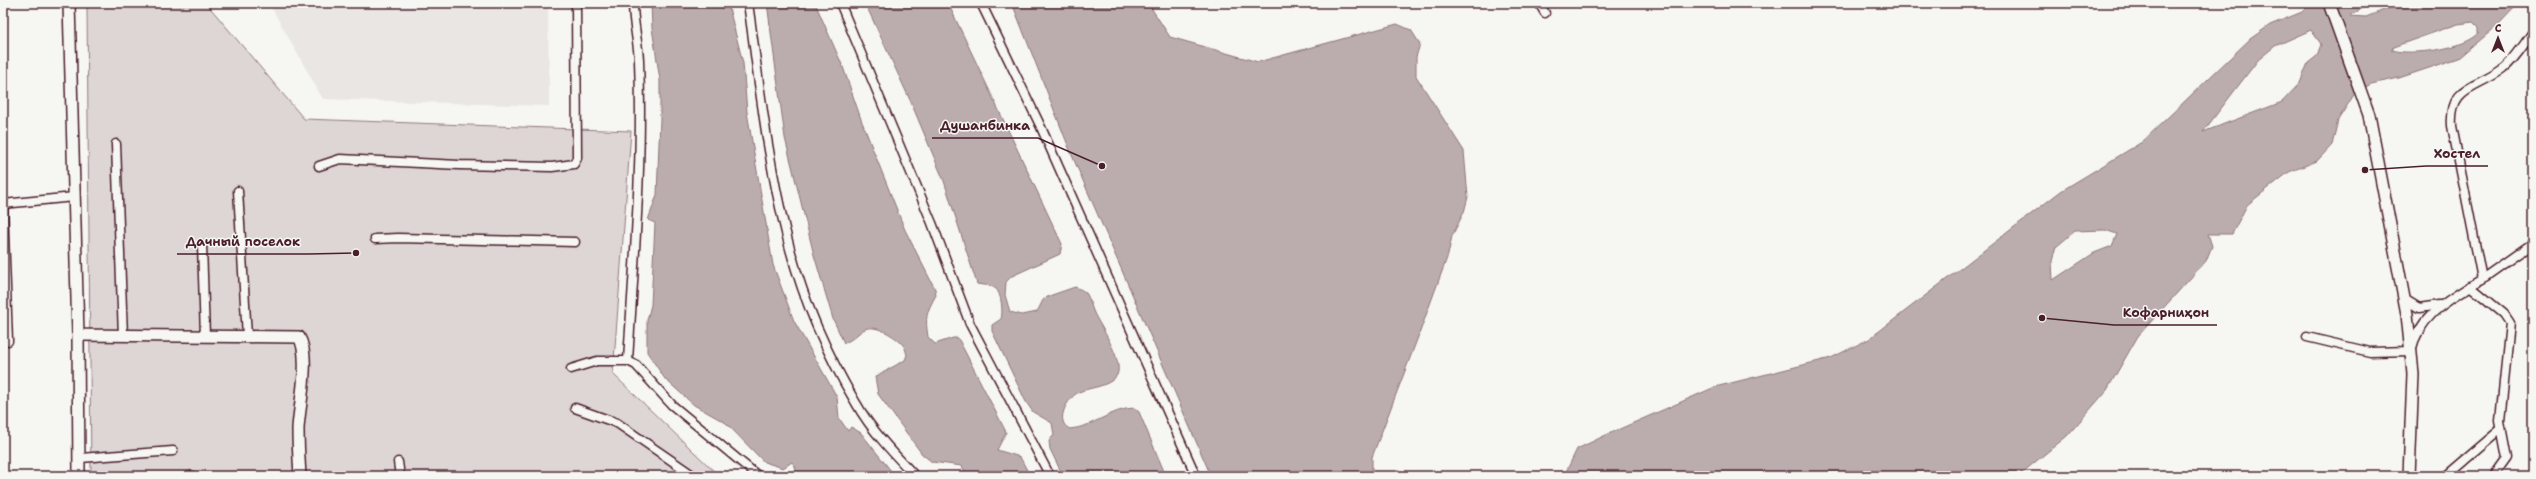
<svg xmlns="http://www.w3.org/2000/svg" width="2536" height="479" viewBox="0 0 2536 479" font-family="'Shantell Sans',sans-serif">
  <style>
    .built { fill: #e9e6e3 }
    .green { fill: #ddd6d5; stroke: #947a80 }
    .water { fill: #bbadae; stroke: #8e747a; fill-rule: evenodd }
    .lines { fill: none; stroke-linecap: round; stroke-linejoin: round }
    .street-casing { stroke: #4a1f2b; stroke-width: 11 }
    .secondary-casing { stroke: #4a1f2b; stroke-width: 14 }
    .street { stroke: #f6f6f2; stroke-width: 8 }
    .secondary { stroke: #f6f6f2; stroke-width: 11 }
    .leader { fill: none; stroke: #4a1f2b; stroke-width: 1.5 }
    .callout-dot { fill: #4a1f2b; stroke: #f6f6f2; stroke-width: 1.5 }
    .callout-label { font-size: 13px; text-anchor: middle; font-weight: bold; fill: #4a1f2b; stroke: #f6f6f2; stroke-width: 3; stroke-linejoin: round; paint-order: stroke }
  </style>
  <rect width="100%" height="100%" fill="#f6f6f2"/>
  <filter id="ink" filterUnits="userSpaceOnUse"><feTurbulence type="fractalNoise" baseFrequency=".025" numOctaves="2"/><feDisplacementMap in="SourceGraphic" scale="8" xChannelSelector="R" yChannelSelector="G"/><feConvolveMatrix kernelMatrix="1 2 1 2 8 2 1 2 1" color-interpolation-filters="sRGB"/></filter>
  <g filter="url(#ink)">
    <path class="built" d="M269 3H548L549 106 323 99Z"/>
    <path class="green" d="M87 3H206L304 119 631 131 613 374 719 476H91Z"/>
    <g class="water">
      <path d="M651 3H730L729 8 743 63 747 112 773 265 794 321 837 397 839 418 848 431 851 427 861 433 895 476H792L796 468 792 462 783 468 764 462 726 423 694 405 665 379 647 352V320L651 305 655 223 648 220 657 195 660 119V80L652 28Z"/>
      <path d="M767 3H815L843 67 862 122 905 230 935 289 936 295C926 313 925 317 928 337L935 344 953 338H958L1006 432 997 450 1020 457 1030 476H967L962 466 932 462 922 454 878 394 875 377 905 360 907 355C906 352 905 346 902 344 895 336 875 324 865 329 857 333 855 339 844 343L833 319 814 255 785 138Z"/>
      <path d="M865 3H948L1062 244 1060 254 1012 276 1006 282 1005 295 1010 312 1022 315 1037 312 1043 300 1049 296 1075 287C1078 288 1083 290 1086 293 1090 298 1091 307 1094 313 1100 326 1124 360 1117 375 1110 387 1090 387 1079 392 1067 398 1054 422 1070 429 1094 427 1110 409 1134 408L1139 412 1166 476H1063L1050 449 1049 441 1054 435 1052 423 1033 412 1026 402 992 331V325L1001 319C1003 313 1002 293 995 288 991 285 982 285 977 284L944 181 910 100Z"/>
      <path d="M1012 3H1148L1170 37 1258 62 1397 24 1411 30 1420 44 1416 57V76L1464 151 1468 197 1464 212 1452 236 1448 255 1418 337 1372 457V471L1375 476H1211L1071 153Z"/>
      <path d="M2311 3H2371L2350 16 2366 17 2402 3H2519L2497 26 2459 58 2399 78 2371 84 2355 93 2338 120 2332 145 2317 161 2289 172 2247 205 2232 234H2208L2212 246 2206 261 2138 336 2107 390 2067 436 2018 476H1564L1577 449 1606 435 1715 387 1831 358 1869 339 2061 191 2142 142 2250 39 2270 25 2302 12ZM2474 22 2479 27V33C2465 49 2411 56 2391 50L2393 47 2458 24ZM2311 30 2321 44 2317 56 2308 63 2300 83 2282 102 2203 132 2258 60 2275 46ZM2105 230 2117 234 2112 246 2094 253 2053 280 2052 261 2056 247 2075 231Z"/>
    </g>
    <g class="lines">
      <defs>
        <g id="street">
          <path d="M748 3C759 80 767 158 786 233 800 292 825 351 856 403 871 430 894 454 915 476"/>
          <path d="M840 3 932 223 970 324 1050 476"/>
          <path d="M981 3 1040 125 1196 476"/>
          <path d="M1539 3 1545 13"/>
          <path d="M116 144 123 336"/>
          <path d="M319 166 340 159 459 165 552 167 574 164 577 158 576 3"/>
          <path d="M238 191 247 336"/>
          <path d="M3 204 74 197"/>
          <path d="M3 205 8 341"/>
          <path d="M375 239 398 238 575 242"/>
          <path d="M202 245 205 336"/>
          <path d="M2482 279 2452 126C2449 85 2477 89 2504 68 2515 59 2524 44 2533 32"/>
          <path d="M2470 286 2504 314 2510 323 2500 421 2507 458 2494 476"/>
          <path d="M2404 299 2419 308 2439 305"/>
          <path d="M2307 337 2370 352 2411 351C2420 313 2451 299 2482 279 2499 267 2516 255 2533 243"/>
          <path d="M628 361 636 365 672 405 758 476"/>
          <path d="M571 369 597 361H628C634 261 643 160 639 60 638 41 633 23 633 3"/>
          <path d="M575 408 617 423 694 476"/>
          <path d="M80 458 173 451"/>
          <path d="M398 462 400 476"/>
          <path d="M190 476H193"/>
          <path d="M2446 476 2500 430"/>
        </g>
        <g id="secondary">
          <path d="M69 3 78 335 299 337C311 357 299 406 298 429 298 445 299 460 300 476"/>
          <path d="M2329 3 2369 115 2407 314 2413 374 2409 476"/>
          <path d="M78 335 79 476"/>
        </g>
      </defs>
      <use href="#street" class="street-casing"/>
      <use href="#secondary" class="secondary-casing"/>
      <use href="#street" class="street"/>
      <use href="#secondary" class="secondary"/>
    </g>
  </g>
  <path class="leader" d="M1102 166L1038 138H932M2365 170L2426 166H2488M356 253L308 254H177M2042 318L2114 325H2217"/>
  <g class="callout-dot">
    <circle cx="1102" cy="166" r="4"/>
    <circle cx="2365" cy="170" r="4"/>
    <circle cx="356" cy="253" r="4"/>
    <circle cx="2042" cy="318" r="4"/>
  </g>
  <g class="callout-label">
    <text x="985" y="130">Душанбинка</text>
    <text x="2457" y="158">Хостел</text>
    <text x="243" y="246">Дачный поселок</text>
    <text x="2166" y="317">Кофарниҳон</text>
  </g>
  <rect width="2536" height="479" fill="none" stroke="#f6f6f2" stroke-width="16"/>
  <rect x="8" y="8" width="2520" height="463" fill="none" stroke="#4a1f2b" stroke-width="1.5" filter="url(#ink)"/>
  <g transform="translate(2498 38)" stroke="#f6f6f2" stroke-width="3" paint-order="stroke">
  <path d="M0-3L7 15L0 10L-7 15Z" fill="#4a1f2b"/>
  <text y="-6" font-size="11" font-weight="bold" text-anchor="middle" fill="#4a1f2b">С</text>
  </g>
</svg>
